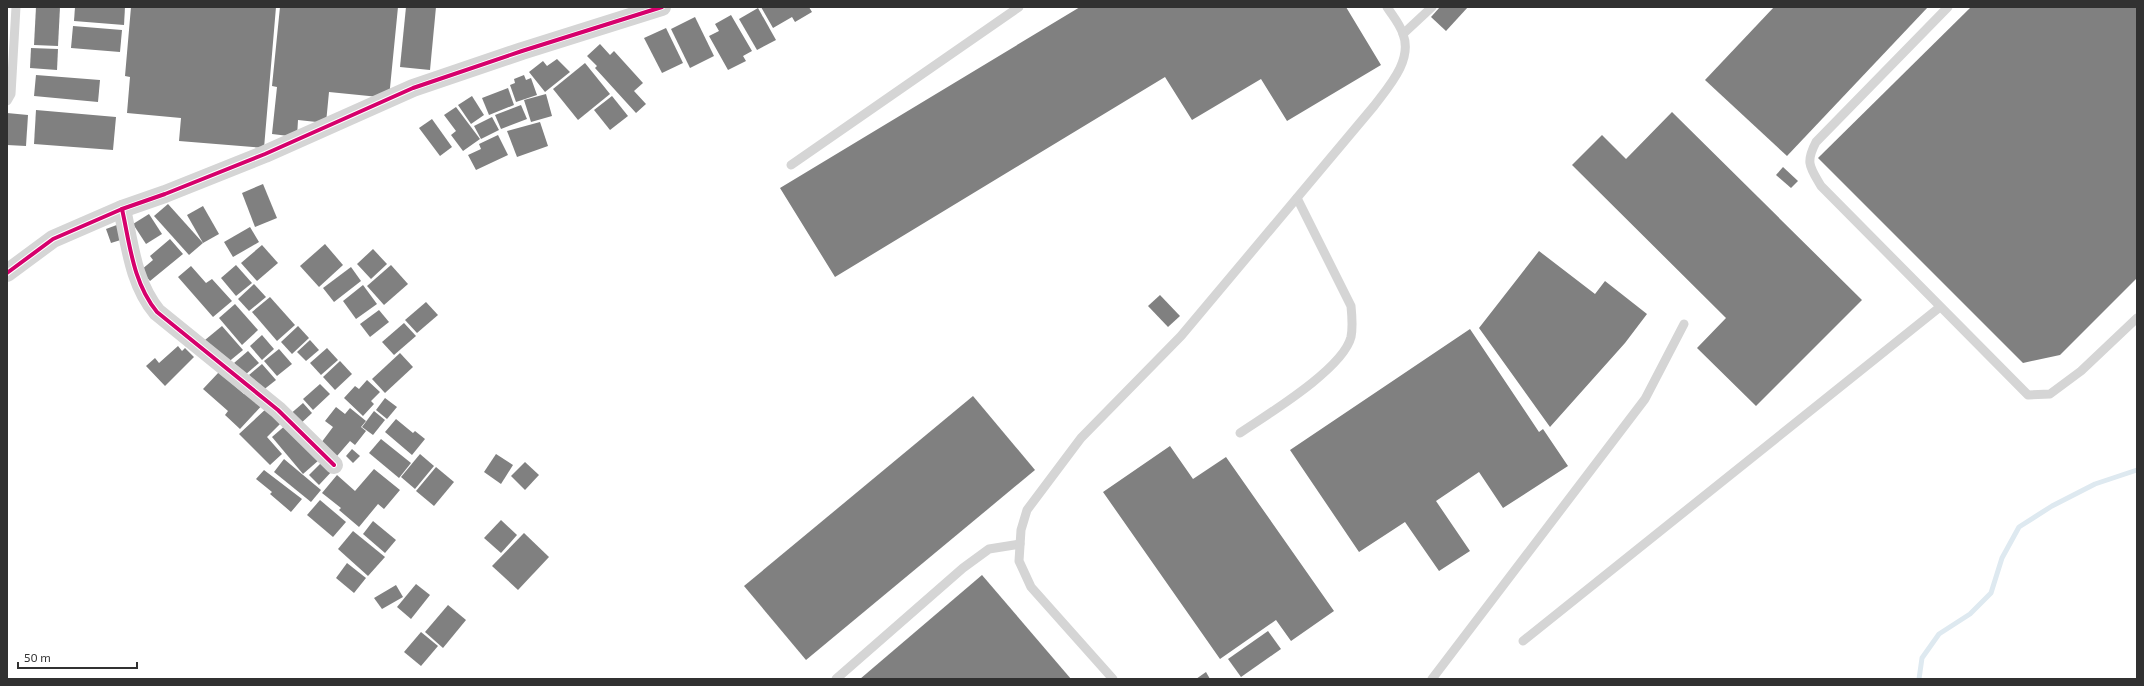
<svg xmlns="http://www.w3.org/2000/svg" width="2144" height="686" viewBox="0 0 2144 686" font-family="'Exo 2',sans-serif">
  <style>
    .lines { fill: none; stroke-linecap: round; stroke-linejoin: round }
    .stream { stroke: #dee9f0; stroke-width: 5 }
    .building { fill: #808080 }
    .lane { stroke: #d5d5d5; stroke-width: 9 }
    .street { stroke: #d5d5d5; stroke-width: 18 }
    .cycleway-casing { stroke: #fff; stroke-width: 6 }
    .cycleway { stroke: #d6006c; stroke-width: 4 }
  </style>
  <rect width="100%" height="100%" fill="#fff"/>
  <g class="lines">
    <path class="stream" d="M1919 679 1922 658 1939 634 1970 614 1991 593 2002 558 2019 527 2052 506 2095 484 2137 470"/>
  </g>
  <g class="building">
    <path d="M36 7H60L58 46 34 45Z"/>
    <path d="M75 7H125L124 25 74 21Z"/>
    <path d="M131 7H276L264 148 179 141 181 118 127 113 130 77 125 76Z"/>
    <path d="M280 7H398L389 98 329 92 326 123 298 120 297 137 272 134 277 87 272 86Z"/>
    <path d="M406 7H436L430 70 400 67Z"/>
    <path d="M761 7H809L812 12 795 22 792 17 773 28Z"/>
    <path d="M1080 7H1346L1381 65 1287 121 1261 79 1192 120 1165 77 835 277 780 188Z"/>
    <path d="M1440 7H1468L1446 31 1431 17Z"/>
    <path d="M1774 7H1928L1787 156 1705 80Z"/>
    <path d="M1971 7H2137V278L2060 355 2023 363 1818 158Z"/>
    <path d="M758 8 776 40 757 50 739 19Z"/>
    <path d="M731 15 752 51 743 56 746 61 728 70 709 36 719 31 715 24Z"/>
    <path d="M695 17 714 56 690 68 671 29Z"/>
    <path d="M73 26 122 30 120 52 71 48Z"/>
    <path d="M666 28 683 63 662 73 644 38Z"/>
    <path d="M600 44 610 55 614 51 643 83 634 91 646 104 636 113 595 68 597 66 587 56Z"/>
    <path d="M31 48 58 49 57 70 30 68Z"/>
    <path d="M557 59 570 72 545 92 529 72 543 61 547 66Z"/>
    <path d="M585 63 610 94 578 120 553 89Z"/>
    <path d="M36 75 100 80 98 102 34 96Z"/>
    <path d="M524 75 526 80 531 78 537 95 516 102 510 85 515 83 514 79Z"/>
    <path d="M508 88 514 105 489 115 482 98Z"/>
    <path d="M546 94 552 116 531 122 524 100Z"/>
    <path d="M472 96 484 115 471 124 458 105Z"/>
    <path d="M612 96 628 116 610 130 594 110Z"/>
    <path d="M521 105 527 119 501 129 495 115Z"/>
    <path d="M456 107 480 139 463 151 451 135 456 131 444 115Z"/>
    <path d="M36 110 116 117 113 150 34 144Z"/>
    <path d="M1672 112 1862 300 1756 406 1697 348 1726 318 1572 165 1602 135 1626 159Z"/>
    <path d="M7 113 28 115 26 146 7 145Z"/>
    <path d="M492 117 499 130 481 139 474 126Z"/>
    <path d="M432 119 452 147 440 156 419 128Z"/>
    <path d="M540 122 548 146 517 157 507 131Z"/>
    <path d="M498 135 508 155 476 170 468 155 481 149 479 144Z"/>
    <path d="M1783 167 1798 181 1791 188 1776 175Z"/>
    <path d="M263 184 277 218 255 227 242 193Z"/>
    <path d="M168 204 203 243 189 255 154 216Z"/>
    <path d="M203 206 219 234 203 243 187 215Z"/>
    <path d="M149 214 162 234 146 244 133 224Z"/>
    <path d="M122 223 127 238 111 243 106 229Z"/>
    <path d="M250 227 259 242 233 257 224 242Z"/>
    <path d="M170 239 183 254 150 281 141 270 153 260 150 256Z"/>
    <path d="M325 244 343 265 319 287 300 266Z"/>
    <path d="M262 245 278 263 257 281 241 263Z"/>
    <path d="M373 249 387 264 371 279 357 264Z"/>
    <path d="M1539 251 1595 294 1605 281 1647 314 1625 343 1550 427 1479 328Z"/>
    <path d="M236 265 252 283 236 296 221 278Z"/>
    <path d="M391 265 408 284 384 305 367 286Z"/>
    <path d="M191 266 206 283 212 279 232 301 213 317 178 277Z"/>
    <path d="M351 267 361 281 334 302 323 288Z"/>
    <path d="M254 284 266 297 249 311 238 299Z"/>
    <path d="M363 285 377 304 356 319 343 301Z"/>
    <path d="M1160 295 1180 316 1168 327 1148 306Z"/>
    <path d="M270 297 295 325 277 341 252 312Z"/>
    <path d="M426 302 438 315 417 333 405 320Z"/>
    <path d="M235 304 258 330 242 345 219 318Z"/>
    <path d="M379 310 389 322 370 337 360 324Z"/>
    <path d="M404 323 416 336 394 355 382 342Z"/>
    <path d="M222 326 243 350 226 364 205 340Z"/>
    <path d="M298 326 309 338 292 354 281 342Z"/>
    <path d="M1470 329 1539 432 1543 429 1568 466 1503 508 1479 472 1436 501 1470 551 1439 571 1405 522 1359 552 1290 450Z"/>
    <path d="M262 335 274 349 262 360 250 346Z"/>
    <path d="M310 340 319 350 306 361 297 352Z"/>
    <path d="M178 346 182 351 185 348 194 357 165 386 146 366 155 358 159 363Z"/>
    <path d="M327 348 338 360 321 375 310 363Z"/>
    <path d="M279 349 292 364 277 376 264 361Z"/>
    <path d="M248 351 259 363 245 375 234 363Z"/>
    <path d="M400 353 413 367 385 393 372 379Z"/>
    <path d="M340 361 352 374 335 390 323 377Z"/>
    <path d="M262 364 276 380 262 391 249 375Z"/>
    <path d="M219 372 244 394 249 388 265 402 240 429 225 415 228 411 203 389Z"/>
    <path d="M367 380 380 392 371 401 374 404 363 416 344 398 355 386 359 389Z"/>
    <path d="M320 384 330 394 313 410 303 399Z"/>
    <path d="M973 396 1035 470 806 660 744 586Z"/>
    <path d="M385 398 397 407 387 419 376 410Z"/>
    <path d="M303 403 312 413 298 426 288 416Z"/>
    <path d="M268 407 282 422 267 437 282 454 270 465 239 434Z"/>
    <path d="M336 407 345 414 350 408 366 421 361 427 366 431 355 445 350 441 337 456 321 443 333 427 325 421Z"/>
    <path d="M374 411 385 420 373 435 362 427Z"/>
    <path d="M396 419 413 433 415 431 425 439 412 455 385 432Z"/>
    <path d="M287 424 319 460 303 474 272 437Z"/>
    <path d="M381 439 411 463 399 478 369 453Z"/>
    <path d="M1170 446 1193 479 1226 457 1334 611 1291 641 1276 620 1220 659 1103 492Z"/>
    <path d="M352 449 360 456 353 463 346 456Z"/>
    <path d="M420 454 434 466 415 489 401 477Z"/>
    <path d="M496 454 513 465 501 484 484 472Z"/>
    <path d="M284 459 321 490 311 502 274 472Z"/>
    <path d="M324 460 334 469 319 485 309 475Z"/>
    <path d="M525 462 539 475 525 490 511 476Z"/>
    <path d="M436 467 454 482 434 506 416 491Z"/>
    <path d="M374 469 400 490 384 509 378 504 359 527 339 510 341 508 322 493 337 475 355 491Z"/>
    <path d="M264 470 302 499 291 512 270 494 272 492 256 479Z"/>
    <path d="M320 500 346 522 333 537 307 515Z"/>
    <path d="M501 520 517 535 501 553 484 538Z"/>
    <path d="M373 521 396 540 385 553 363 534Z"/>
    <path d="M353 531 385 557 368 576 338 549Z"/>
    <path d="M524 533 549 557 518 590 492 566Z"/>
    <path d="M347 563 366 578 354 593 336 578Z"/>
    <path d="M982 575 1071 679H860Z"/>
    <path d="M416 584 430 595 411 619 397 607Z"/>
    <path d="M396 585 403 597 382 609 374 598Z"/>
    <path d="M448 605 466 620 443 648 425 632Z"/>
    <path d="M1268 631 1281 649 1241 677 1228 659Z"/>
    <path d="M421 632 438 646 421 666 404 652Z"/>
    <path d="M1206 672 1210 679H1196Z"/>
  </g>
  <g class="lines">
    <g class="lane">
      <path d="M1948 7 1816 142C1805 163 1810 167 1821 186L2028 395 2050 394 2081 371 2137 318"/>
      <path d="M1403 34 1432 7"/>
      <path d="M7 101 11 94 16 7"/>
      <path d="M791 165 1019 7"/>
      <path d="M1240 433C1268 414 1343 369 1351 337 1353 327 1352 316 1351 306L1297 198"/>
      <path d="M1523 641 1940 307"/>
      <path d="M836 679 963 568 989 549 1020 544"/>
      <path d="M1113 679 1031 587 1019 561 1021 530 1027 510 1081 438 1181 336 1374 106C1389 86 1413 60 1403 34 1400 24 1392 15 1387 7"/>
      <path d="M1432 679 1645 399 1684 324"/>
    </g>
    <g class="street">
      <path d="M122 209C130 245 133 283 157 312L278 410 334 465"/>
      <path d="M7 273 53 239 122 209 165 194 265 154 413 88 522 51 662 7"/>
    </g>
    <defs>
      <g id="cycleway">
        <path d="M122 209C130 245 133 283 157 312L278 410 334 465"/>
        <path d="M7 273 53 239 122 209 165 194 265 154 413 88 522 51 662 7"/>
      </g>
    </defs>
    <use href="#cycleway" class="cycleway-casing"/>
    <use href="#cycleway" class="cycleway"/>
  </g>
  <rect width="2144" height="686" fill="none" stroke="#313131" stroke-width="16"/>
  <path d="M18 662v6h119v-6" fill="none" stroke="#313131" stroke-width="2"/>
  <text x="24" y="662" font-size="12" fill="#313131" stroke="#ffffff" stroke-width="3" paint-order="stroke">50 m</text>
</svg>
